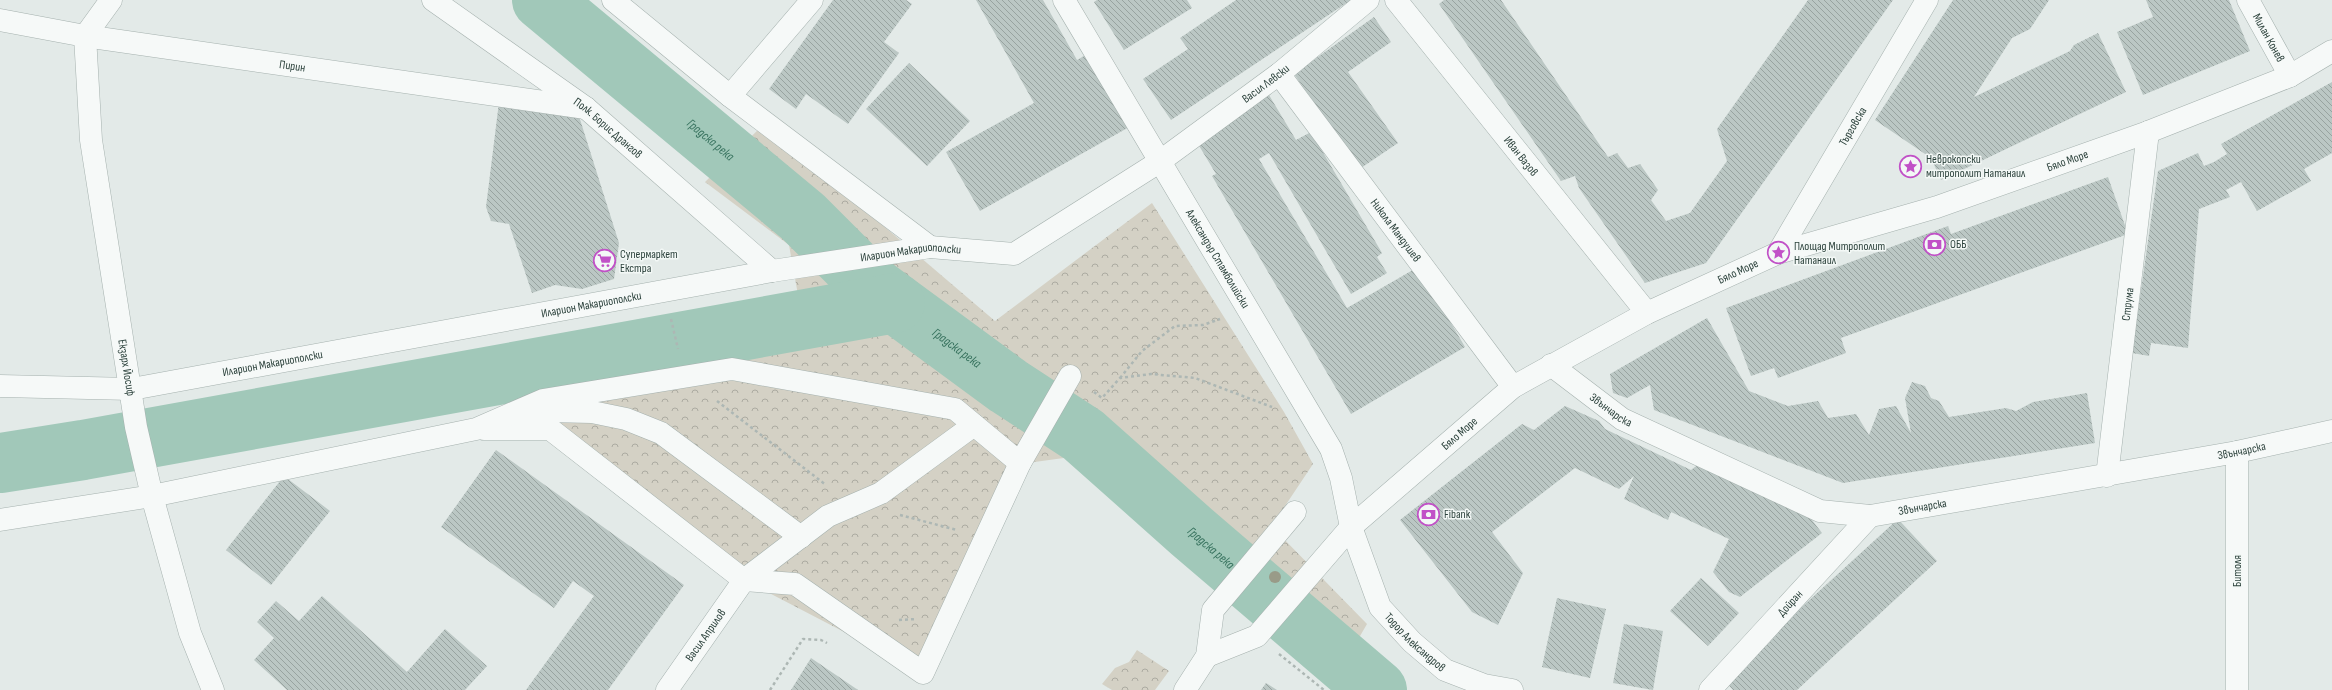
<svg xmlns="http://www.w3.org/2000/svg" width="2332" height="690" viewBox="0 0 2332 690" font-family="'Sofia Sans Condensed',sans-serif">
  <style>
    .park { fill: url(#park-crowns) }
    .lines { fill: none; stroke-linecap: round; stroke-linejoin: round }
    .river { stroke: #a1c8b9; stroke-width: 60 }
    .building { fill: url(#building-back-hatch) }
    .street-casing { stroke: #a5b1ae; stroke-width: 23 }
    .path { stroke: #adb7b4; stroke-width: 2.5; stroke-dasharray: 3 3; stroke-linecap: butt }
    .street { stroke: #f6f9f8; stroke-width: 22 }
    .tree { fill: #999b88 }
    .labels { text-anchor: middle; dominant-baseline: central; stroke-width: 3; stroke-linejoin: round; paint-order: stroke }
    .street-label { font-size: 12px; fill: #2c423c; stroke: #f3f8f6 }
    .poi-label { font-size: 12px; fill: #2c423c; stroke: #f3f8f6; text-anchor: start }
    .water-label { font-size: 13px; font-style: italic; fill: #38735f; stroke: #f3f8f6 }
  </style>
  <defs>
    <pattern id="park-crowns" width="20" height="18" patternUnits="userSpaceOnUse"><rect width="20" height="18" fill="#d4d1c5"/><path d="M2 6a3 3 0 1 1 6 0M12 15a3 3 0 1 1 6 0" fill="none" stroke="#acaba1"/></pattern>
    <pattern id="building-back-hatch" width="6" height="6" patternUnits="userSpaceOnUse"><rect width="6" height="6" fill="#bbc7c4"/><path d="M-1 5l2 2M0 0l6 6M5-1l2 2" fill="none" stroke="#98a3a0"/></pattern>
  </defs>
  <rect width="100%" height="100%" fill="#e3eae8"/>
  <g class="park">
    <path d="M764 124 995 321 1152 203 1284 412 1313 464 1283 509 1278 533 1367 624 1335 679 1306 658 1213 567 1071 457 1020 464 923 673 744 580 550 429 531 348 798 295 789 245 705 182Z"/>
    <path d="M1137 650 1169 671 1155 690H1112L1102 684 1115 668 1129 662Z"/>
  </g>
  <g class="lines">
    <g class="river">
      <path id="s1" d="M542 0 803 217 872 286 1008 386 1083 435 1192 532 1377 690"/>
      <path d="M0 463 83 450 895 303"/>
    </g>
  </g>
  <g class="building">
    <path d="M833 0H906L912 4 884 42 899 53 848 124 806 94 796 109 769 89Z"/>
    <path d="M976 0H1043L1077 60 1089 53 1131 126 980 211 946 152 1034 103Z"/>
    <path d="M1097 0H1187L1192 8 1124 50 1094 2Z"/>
    <path d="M1236 0H1351L1171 120 1143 79 1188 49 1180 38Z"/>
    <path d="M1444 0H1501L1608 157 1617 153 1628 168 1640 164 1658 190 1651 200 1666 221 1690 213 1727 161 1717 129 1808 0H1893L1706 263 1645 283 1579 188 1575 176 1561 181 1439 4Z"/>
    <path d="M1953 0H2049L2030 29 2012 38 1974 97 2070 51 2074 45 2098 33 2126 92 1941 180 1931 158 1875 120Z"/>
    <path d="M2146 0H2229L2250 51 2143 95 2117 32 2153 17Z"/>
    <path d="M1374 17 1391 42 1348 72 1398 143 1361 168 1294 74Z"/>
    <path d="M909 63 970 121 927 166 866 109Z"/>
    <path d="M2332 82V153L2304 169 2311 181 2257 211 2241 182 2226 190 2230 197 2199 209 2188 348 2151 343 2149 356 2132 353 2158 171 2198 153 2204 166 2214 162 2227 154 2221 144Z"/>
    <path d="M1269 95 1296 140 1311 132 1382 253 1377 257 1387 273 1351 294 1269 153 1259 159 1347 308 1418 267 1465 347 1351 414 1212 176 1216 174 1195 139Z"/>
    <path d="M499 102 578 113 619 243 614 279 582 289 555 285 532 293 509 224 491 221 486 207Z"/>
    <path d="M2108 177 2128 234 1841 338 1846 353 1778 378 1774 368 1751 376 1726 308 1948 226 1951 234Z"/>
    <path d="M1707 318 1749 391 1788 406 1818 401 1828 418 1856 414 1869 435 1879 409 1896 406 1911 433 1905 398 1912 382 1925 386 1931 398 1939 401 1949 417 2006 408 2016 411 2033 402 2087 393 2095 443 1843 483 1654 410 1650 385 1627 398 1613 393 1610 374Z"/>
    <path d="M1565 406 1599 421 1605 429 1691 470 1704 460 1802 507 1822 533 1740 597 1729 592 1713 572 1729 539 1671 512 1668 520 1624 499 1634 476 1619 489 1575 468 1492 532 1523 573 1498 625 1472 612 1400 520 1522 424 1534 430Z"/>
    <path d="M496 450 684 585 608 690H526L594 596 573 581 554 608 441 527Z"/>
    <path d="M284 476 330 511 271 585 226 550Z"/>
    <path d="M1898 519 1937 561 1797 690H1733L1723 679Z"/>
    <path d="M1701 578 1739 613 1708 646 1670 611Z"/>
    <path d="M322 596 407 672 445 629 487 666 465 690H287L254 660 274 638 257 622 276 601 299 621Z"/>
    <path d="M1557 598 1606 609 1590 678 1542 667Z"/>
    <path d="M1624 624 1663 631 1653 690 1613 683Z"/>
    <path d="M811 658 858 690H791Z"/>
    <path d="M1266 683 1277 690H1261Z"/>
  </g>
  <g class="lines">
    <defs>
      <g id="street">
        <path id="s2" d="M111 0 85 36 91 140 136 427 152 496 190 633 213 690"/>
        <path id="s3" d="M433 0 586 108 772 271"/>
        <path d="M613 0 730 96 930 247"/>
        <path id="s4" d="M1064 0 1331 449 1341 478 1351 527 1380 607 1412 642 1445 670 1484 685 1512 690"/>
        <path id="s5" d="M1396 0 1647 313"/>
        <path id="s6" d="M2248 0 2290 76"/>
        <path id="s7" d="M0 20 85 36 586 108"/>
        <path id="s8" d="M1279 74 1513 387"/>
        <path d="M730 96 812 0"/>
        <path id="s9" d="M1778 253 1927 0"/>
        <path id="s10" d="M1551 365 1622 419 1820 511 1870 516 2237 452 2332 431"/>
        <path id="s11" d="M0 386 132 389 772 271 930 247 1014 254 1159 162 1279 74 1368 0"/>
        <path d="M539 414 549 411 592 412 626 419 661 433 801 537"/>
        <path d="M484 429H550L744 580 795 584 923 673 1020 463 1070 376"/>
        <path d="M2237 452V690"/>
        <path id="s12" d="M2107 476 2148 132"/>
        <path d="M0 520 152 496 476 429 543 400 732 369 955 409 1020 463"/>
        <path id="s13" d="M1207 656 1257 636 1351 527 1513 387 1647 313 1778 253 1937 207 2148 132 2290 76 2332 51"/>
        <path id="s14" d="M667 690 744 580 828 516 881 493 974 425"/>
        <path d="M1185 690 1207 656 1213 610 1295 512"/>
        <path id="s15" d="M1710 690 1870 516"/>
      </g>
    </defs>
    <use href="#street" class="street-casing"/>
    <g class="path">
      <path d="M671 319 678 349"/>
      <path d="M1120 378 1142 351 1175 326 1203 325 1220 319"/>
      <path d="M1094 392 1102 398 1120 378 1151 374 1195 378 1272 407"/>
      <path d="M717 401 826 485"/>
      <path d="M900 515 957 530"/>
      <path d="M899 620 917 619"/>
      <path d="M1279 654 1324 690"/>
      <path d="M770 690 803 639 821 640 827 643"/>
    </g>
    <use href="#street" class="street"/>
  </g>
  <circle class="tree" cx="1275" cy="577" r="6"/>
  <defs>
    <symbol id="sight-ring" viewBox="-11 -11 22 22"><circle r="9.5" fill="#f3f8f6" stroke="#c151c7" stroke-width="1.5"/><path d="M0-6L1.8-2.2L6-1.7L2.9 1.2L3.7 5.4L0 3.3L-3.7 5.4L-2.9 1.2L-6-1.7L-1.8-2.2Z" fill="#c151c7"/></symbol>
    <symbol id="bank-ring" viewBox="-11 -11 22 22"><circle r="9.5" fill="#f3f8f6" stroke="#c151c7" stroke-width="1.5"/><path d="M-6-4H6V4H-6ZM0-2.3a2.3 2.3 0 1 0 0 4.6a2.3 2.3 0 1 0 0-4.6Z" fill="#c151c7"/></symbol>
    <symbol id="supermarket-ring" viewBox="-11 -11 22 22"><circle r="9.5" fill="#f3f8f6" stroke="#c151c7" stroke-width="1.5"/><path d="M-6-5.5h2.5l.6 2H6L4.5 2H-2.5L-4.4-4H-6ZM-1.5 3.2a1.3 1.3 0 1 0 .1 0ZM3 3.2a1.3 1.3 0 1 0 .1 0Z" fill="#c151c7"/></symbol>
  </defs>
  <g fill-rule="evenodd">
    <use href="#sight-ring" x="1898" y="154" width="25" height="25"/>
    <use href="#bank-ring" x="1922" y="232" width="25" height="25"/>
    <use href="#sight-ring" x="1766" y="240" width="25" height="25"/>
    <use href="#supermarket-ring" x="592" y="248" width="25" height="25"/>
    <use href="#bank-ring" x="1416" y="502" width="25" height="25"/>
  </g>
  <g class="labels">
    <g class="street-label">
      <text stroke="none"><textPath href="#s6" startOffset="43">Милан Конев</textPath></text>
      <text stroke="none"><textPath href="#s7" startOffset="296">Пирин</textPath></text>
      <text stroke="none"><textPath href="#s11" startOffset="1331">Васил Левски</textPath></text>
      <text stroke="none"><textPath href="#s9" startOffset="147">Търговска</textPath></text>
      <text stroke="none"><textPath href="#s3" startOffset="217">Полк. Борис Дрангов</textPath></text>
      <text stroke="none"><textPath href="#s5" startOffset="200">Иван Вазов</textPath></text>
      <text stroke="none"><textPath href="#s13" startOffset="1013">Бяло Море</textPath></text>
      <text stroke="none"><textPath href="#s8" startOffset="195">Никола Мандушев</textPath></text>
      <text stroke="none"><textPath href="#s11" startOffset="923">Иларион Макариополски</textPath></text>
      <text stroke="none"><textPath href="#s4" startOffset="301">Александър Стамболийски</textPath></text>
      <text stroke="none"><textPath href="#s13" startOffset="665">Бяло Море</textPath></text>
      <text stroke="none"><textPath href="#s11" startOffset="599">Иларион Макариополски</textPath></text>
      <text stroke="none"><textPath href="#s12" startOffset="173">Струма</textPath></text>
      <text stroke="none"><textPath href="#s11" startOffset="275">Иларион Макариополски</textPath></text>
      <text stroke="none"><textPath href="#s2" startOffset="379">Екзарх Йосиф</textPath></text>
      <text stroke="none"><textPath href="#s10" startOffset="75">Звънчарска</textPath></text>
      <text stroke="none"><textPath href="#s13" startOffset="341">Бяло Море</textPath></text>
      <text stroke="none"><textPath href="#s10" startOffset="735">Звънчарска</textPath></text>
      <text stroke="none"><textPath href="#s10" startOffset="411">Звънчарска</textPath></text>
      <text transform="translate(2237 571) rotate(-90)">Битоля</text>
      <text stroke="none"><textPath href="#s15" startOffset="118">Дойран</textPath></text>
      <text stroke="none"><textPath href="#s14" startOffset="67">Васил Априлов</textPath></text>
      <text stroke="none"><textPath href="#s4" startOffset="738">Тодор Александров</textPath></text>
    </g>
    <g class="poi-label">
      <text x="1926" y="159">Неврокопски<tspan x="1926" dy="14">митрополит Натанаил</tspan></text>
      <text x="1950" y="244">ОББ</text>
      <text x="1794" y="246">Площад Митрополит<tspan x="1794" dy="14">Натанаил</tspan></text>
      <text x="620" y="254">Супермаркет<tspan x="620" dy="14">Екстра</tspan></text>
      <text x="1444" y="514">Fibank</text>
    </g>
    <g class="water-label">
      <text stroke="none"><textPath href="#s1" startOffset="219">Градска река</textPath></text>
      <text stroke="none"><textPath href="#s1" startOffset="542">Градска река</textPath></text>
      <text stroke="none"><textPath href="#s1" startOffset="866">Градска река</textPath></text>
    </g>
  </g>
</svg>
